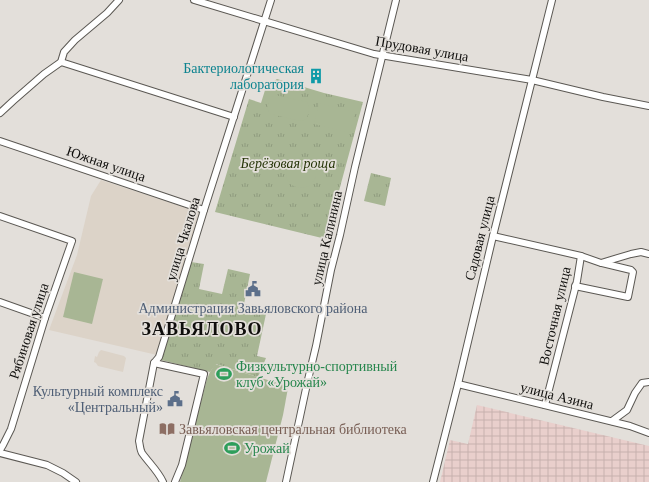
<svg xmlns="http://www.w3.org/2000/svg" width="649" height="482" viewBox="0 0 649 482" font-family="Georgia,serif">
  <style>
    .built { fill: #dcd3c8 }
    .industrial { fill: url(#industrial-grid) }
    .park { fill: url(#park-tufts) }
    .pitch { fill: #a8b694 }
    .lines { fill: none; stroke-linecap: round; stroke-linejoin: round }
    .minor-casing { stroke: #5b5853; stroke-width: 8 }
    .minor { stroke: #fff; stroke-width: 6 }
    .labels { text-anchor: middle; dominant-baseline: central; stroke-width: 3.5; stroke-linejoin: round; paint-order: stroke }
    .street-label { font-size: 14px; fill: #0f0e0c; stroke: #e3dfda }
    .culture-label { font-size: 14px; fill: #0d838f; stroke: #e3dfda; text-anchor: end }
    .park-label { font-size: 14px; font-style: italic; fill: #273609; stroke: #e3dfda }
    .service-label { font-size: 14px; fill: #4e5e75; stroke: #e3dfda }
    .leisure-label { font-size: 14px; fill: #27864d; stroke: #e3dfda; text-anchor: start }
    .education-label { font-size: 14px; fill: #785e54; stroke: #e3dfda; text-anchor: start }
    .district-label { font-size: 18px; font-weight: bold; letter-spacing: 1px; fill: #0f0e0c; stroke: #e3dfda }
  </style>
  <defs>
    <pattern id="industrial-grid" width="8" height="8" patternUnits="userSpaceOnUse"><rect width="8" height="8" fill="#e9cfcc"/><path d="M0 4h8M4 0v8" fill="none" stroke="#c7b1ae"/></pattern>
    <pattern id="park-tufts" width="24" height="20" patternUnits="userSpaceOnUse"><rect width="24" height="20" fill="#a8b694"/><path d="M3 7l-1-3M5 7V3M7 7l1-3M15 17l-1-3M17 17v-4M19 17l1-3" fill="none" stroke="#8f9b7e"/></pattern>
  </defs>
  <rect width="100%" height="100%" fill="#e3dfda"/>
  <g class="built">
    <path d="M101 180 199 212 157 355 49 330 77 255 91 196Z"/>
    <path d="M101 350 124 356 126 358 123 372 98 366 96 363 94 362 95 356 97 357 99 352Z"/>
  </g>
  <path class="industrial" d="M477 405 649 446V482H440L450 440 468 444Z"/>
  <g class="park">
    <path d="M277 79 324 93 363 102 326 239 215 212 249 99 261 103 266 87Z"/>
    <path d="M371 173 391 178 385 206 364 201Z"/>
    <path d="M191 262 204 264 199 289 222 294 228 269 250 274 244 304 259 307 258 312 266 314 257 356 266 358 258 377 216 364 210 372 161 360Z"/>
  </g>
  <g class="pitch">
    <path d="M275 95 307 102 309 107C309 113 308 121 300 121L270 114C266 109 268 103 270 98Z"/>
    <path d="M319 103 355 112 350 133 314 124Z"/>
    <circle cx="301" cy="173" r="15"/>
    <path d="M74 272 103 279 92 324 63 317Z"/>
    <path d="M215 364 284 385 288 388 283 415 266 482H180L207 379 210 372Z"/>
  </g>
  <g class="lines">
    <defs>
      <g id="minor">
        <path d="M194 0 374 54 532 80 603 97 649 106"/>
        <path d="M61 62 234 117"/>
        <path d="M0 113 13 101 44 74 61 62 64 52 75 40 107 13 119 0"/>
        <path d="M0 141 204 210"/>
        <path d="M0 216 72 241 45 318 11 429 3 445 0 450"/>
        <path d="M493 236 581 256 601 263 631 254 641 252 649 254"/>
        <path d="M575 286 628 297 633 272 631 270 602 263"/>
        <path d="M0 302 45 318"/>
        <path d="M154 363 204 374 182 465 175 482"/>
        <path d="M458 384 630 426 649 433"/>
        <path d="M545 405 577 281 581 256"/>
        <path d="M612 421 627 410 635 393 642 383 649 382"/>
        <path d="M0 453 47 465 63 473 76 482"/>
        <path d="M163 482C158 471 149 463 142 453 140 450 140 445 139 441L154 363 159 357 204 210 271 0"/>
        <path d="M286 482 307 384 316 346 331 270 340 235 355 167 396 0"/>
        <path d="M433 482 458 384 493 236 552 0"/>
      </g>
    </defs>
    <use href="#minor" class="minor-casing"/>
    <use href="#minor" class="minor"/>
  </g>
  <defs>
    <symbol id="building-bare" viewBox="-9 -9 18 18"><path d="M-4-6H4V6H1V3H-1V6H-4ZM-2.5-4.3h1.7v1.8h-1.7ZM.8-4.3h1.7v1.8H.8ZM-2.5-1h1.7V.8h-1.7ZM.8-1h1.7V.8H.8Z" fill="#0f9aa8" stroke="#e3dfda" stroke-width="2.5" paint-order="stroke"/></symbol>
    <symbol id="civic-bare" viewBox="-9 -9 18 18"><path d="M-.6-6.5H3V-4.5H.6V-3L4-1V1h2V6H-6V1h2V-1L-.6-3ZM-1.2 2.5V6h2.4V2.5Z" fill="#5c6f8a" stroke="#e3dfda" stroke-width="2.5" paint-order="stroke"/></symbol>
    <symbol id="stadium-bare" viewBox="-9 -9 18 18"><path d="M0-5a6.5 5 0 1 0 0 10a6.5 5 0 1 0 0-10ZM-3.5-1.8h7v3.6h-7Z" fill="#2e9e5b" stroke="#e3dfda" stroke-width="2.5" paint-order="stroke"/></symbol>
    <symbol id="library-bare" viewBox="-9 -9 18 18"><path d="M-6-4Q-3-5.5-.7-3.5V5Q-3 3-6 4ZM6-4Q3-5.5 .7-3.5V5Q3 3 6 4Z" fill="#8d6e63" stroke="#e3dfda" stroke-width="2.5" paint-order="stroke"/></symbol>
  </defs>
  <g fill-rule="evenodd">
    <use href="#building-bare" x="305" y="65" width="22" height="22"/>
    <use href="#civic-bare" x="242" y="278" width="22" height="22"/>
    <use href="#stadium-bare" x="213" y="363" width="22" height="22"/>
    <use href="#civic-bare" x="164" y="388" width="22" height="22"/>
    <use href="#library-bare" x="156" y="418" width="22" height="22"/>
    <use href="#stadium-bare" x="221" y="437" width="22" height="22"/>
  </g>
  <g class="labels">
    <g class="street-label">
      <text transform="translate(422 49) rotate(10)">Прудовая улица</text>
      <text transform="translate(106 164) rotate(19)">Южная улица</text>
      <text transform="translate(327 238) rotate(-77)">улица Калинина</text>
      <text transform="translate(480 238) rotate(-76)">Садовая улица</text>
      <text transform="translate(183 239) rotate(-73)">улица Чкалова</text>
      <text transform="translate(555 316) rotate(-77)">Восточная улица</text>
      <text transform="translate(29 331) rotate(-72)">Рябиновая улица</text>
      <text transform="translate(557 396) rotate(14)">улица Азина</text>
    </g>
    <g class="culture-label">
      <text x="304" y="68">Бактериологическая<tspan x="304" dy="16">лаборатория</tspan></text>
    </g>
    <g class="park-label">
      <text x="288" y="163">Берёзовая роща</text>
    </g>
    <g class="service-label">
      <text x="253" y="308">Администрация Завьяловского района</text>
      <text x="163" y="391" text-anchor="end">Культурный комплекс<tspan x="163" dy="16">«Центральный»</tspan></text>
    </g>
    <g class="leisure-label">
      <text x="236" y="366">Физкультурно-спортивный<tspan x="236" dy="16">клуб «Урожай»</tspan></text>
      <text x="244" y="448">Урожай</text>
    </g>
    <g class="education-label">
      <text x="179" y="429">Завьяловская центральная библиотека</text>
    </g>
    <g class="district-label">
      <text x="202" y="329">ЗАВЬЯЛОВО</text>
    </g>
  </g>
</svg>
